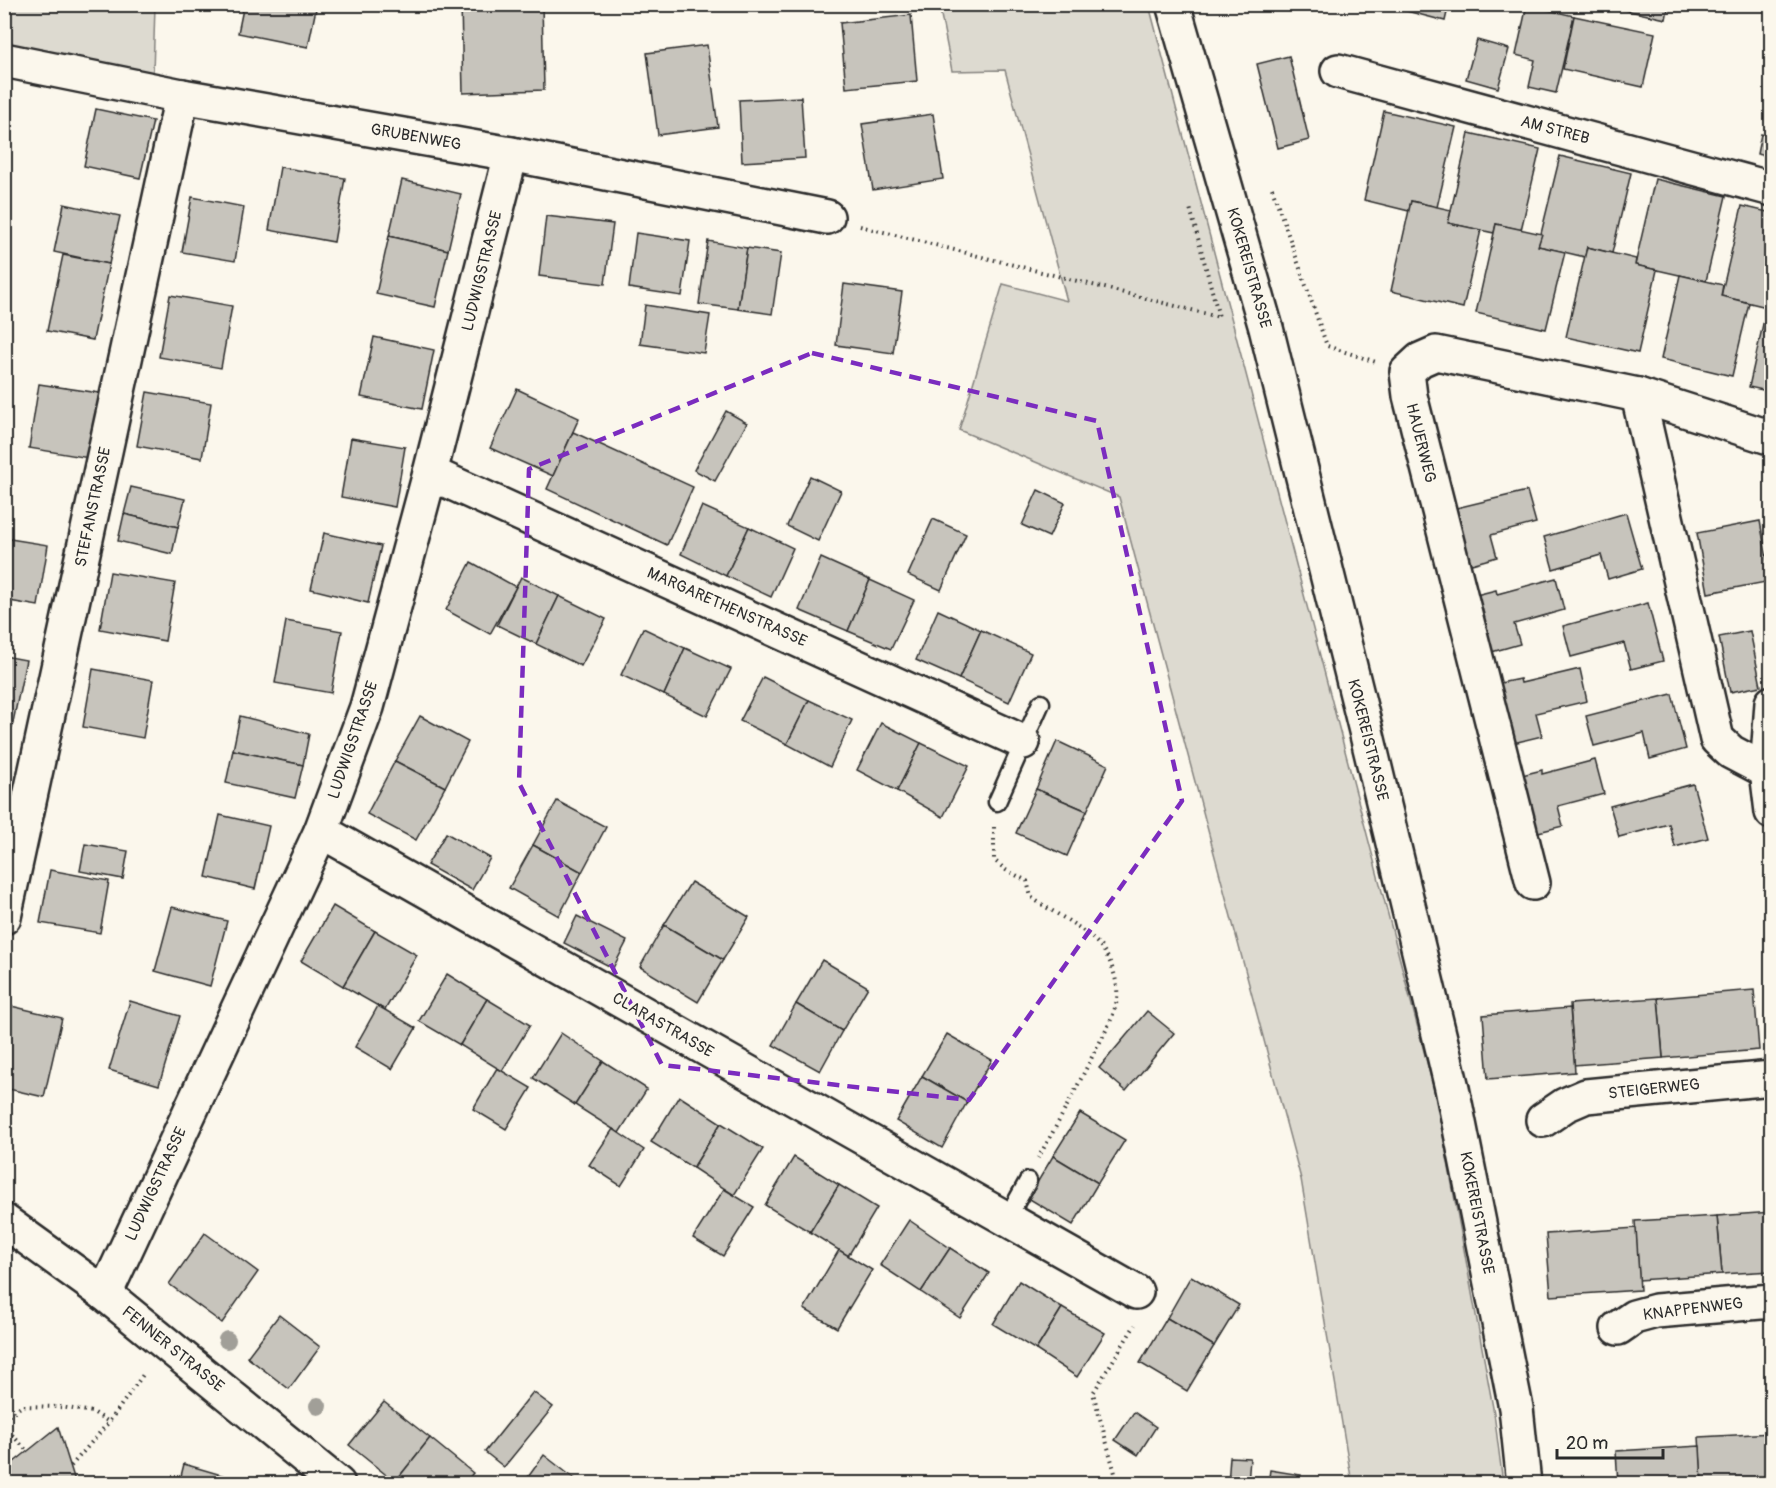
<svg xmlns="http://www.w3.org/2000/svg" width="1776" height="1488" viewBox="0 0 1776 1488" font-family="Pangolin,sans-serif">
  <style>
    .green { fill: #dddad0; stroke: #84827e; stroke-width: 1.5 }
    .building { fill: #c7c4bc; stroke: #2b2b2b; stroke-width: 1.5 }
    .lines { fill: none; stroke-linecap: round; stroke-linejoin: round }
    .service-casing { stroke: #2b2b2b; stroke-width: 21 }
    .minor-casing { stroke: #2b2b2b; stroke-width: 38 }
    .secondary-casing { stroke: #2b2b2b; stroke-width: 38 }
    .path { stroke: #2b2b2b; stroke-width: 4; stroke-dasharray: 1.5 4.5; stroke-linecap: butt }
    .service { stroke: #fbf7ec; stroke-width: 16 }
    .minor { stroke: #fbf7ec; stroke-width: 33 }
    .secondary { stroke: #fbf7ec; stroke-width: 33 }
    .tree { fill: #a19f98 }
    .marked { fill: none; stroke: #7b2cbf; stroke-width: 4.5; stroke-dasharray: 12 8; stroke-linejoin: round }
    .labels { text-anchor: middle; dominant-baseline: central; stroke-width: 6; stroke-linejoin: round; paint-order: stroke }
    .street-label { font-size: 16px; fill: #2b2b2b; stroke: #fbf7ec }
  </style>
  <rect width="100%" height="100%" fill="#fbf7ec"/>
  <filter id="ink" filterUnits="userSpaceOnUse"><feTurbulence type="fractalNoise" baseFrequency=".0167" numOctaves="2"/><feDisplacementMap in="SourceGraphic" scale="12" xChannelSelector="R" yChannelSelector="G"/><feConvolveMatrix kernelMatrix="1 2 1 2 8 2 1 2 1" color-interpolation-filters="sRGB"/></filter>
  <g filter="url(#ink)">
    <g class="green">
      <path d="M12 5H155L153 74 9 44Z"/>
      <path d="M939 5H1149L1436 1097 1494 1413 1503 1483H1352L1301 1179 1119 497 959 430 1003 284 1067 301 1005 70 952 71Z"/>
    </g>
    <g class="building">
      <path d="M244 4H317L308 47 238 33Z"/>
      <path d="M461 4H542L544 90 463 93Z"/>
      <path d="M1392 4H1449L1445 21 1391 7Z"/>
      <path d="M1621 4H1669L1666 19 1620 9Z"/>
      <path d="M1527 5 1574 16 1556 93 1529 87 1535 60 1516 55Z"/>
      <path d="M911 15 917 81 846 88 840 23Z"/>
      <path d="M1574 16 1655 33 1643 87 1563 69Z"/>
      <path d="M1477 40 1509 49 1498 88 1466 79Z"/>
      <path d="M707 45 718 127 658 135 647 53Z"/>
      <path d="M1289 56 1309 140 1278 148 1257 64Z"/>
      <path d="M801 97 805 158 742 162 739 100Z"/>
      <path d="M96 109 153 121 140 178 84 166Z"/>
      <path d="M1384 111 1456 127 1437 207 1411 201 1409 211 1364 200Z"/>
      <path d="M933 114 943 179 873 190 862 124Z"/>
      <path d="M1469 133 1540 149 1521 230 1496 224 1494 233 1448 223Z"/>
      <path d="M1761 134 1772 137V157L1757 154Z"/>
      <path d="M1560 156 1631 173 1612 253 1587 247 1585 257 1538 246Z"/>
      <path d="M280 167 345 178 334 242 269 230Z"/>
      <path d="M1655 179 1726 196 1706 281 1635 265Z"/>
      <path d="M402 180 461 194 448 250 389 236Z"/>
      <path d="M192 197 244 207 235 261 182 252Z"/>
      <path d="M1411 201 1451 210 1448 223 1481 230 1463 308 1391 291Z"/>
      <path d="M64 204 120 216 109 264 54 252Z"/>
      <path d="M1742 206 1772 213V298L1769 297 1767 307 1721 296Z"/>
      <path d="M546 216 613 224 605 284 539 276Z"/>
      <path d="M1496 224 1542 234 1538 246 1565 252 1546 329 1476 313Z"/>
      <path d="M636 233 690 241 682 296 629 288Z"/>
      <path d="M389 236 448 250 435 307 376 294Z"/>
      <path d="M708 241 747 248 738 309 699 304Z"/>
      <path d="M1587 247 1636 259 1635 265 1657 270 1638 353 1566 337Z"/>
      <path d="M747 248 781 253 772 314 738 309Z"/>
      <path d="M63 255 109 264 93 340 47 331Z"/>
      <path d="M1680 275 1723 285 1721 296 1749 303 1732 376 1661 359Z"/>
      <path d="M844 284 902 292 893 353 836 345Z"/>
      <path d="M170 295 232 306 221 368 159 357Z"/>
      <path d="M1769 297 1772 298V392L1749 387Z"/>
      <path d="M645 305 710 315 704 353 640 344Z"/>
      <path d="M374 337 434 350 422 409 361 397Z"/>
      <path d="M39 384 99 393 89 458 29 448Z"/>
      <path d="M517 389 579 418 553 476 490 448Z"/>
      <path d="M147 392 211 403 202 458 137 446Z"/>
      <path d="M726 411 747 423 715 481 694 470Z"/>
      <path d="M573 432 693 487 667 545 547 489Z"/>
      <path d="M351 438 405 447 395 507 341 497Z"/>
      <path d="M810 476 841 491 818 541 787 526Z"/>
      <path d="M131 487 185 499 178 527 124 514Z"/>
      <path d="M1038 490 1065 503 1049 537 1022 525Z"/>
      <path d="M1527 491 1536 523 1491 535 1497 557 1468 565 1452 509Z"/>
      <path d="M702 506 749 527 726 576 681 554Z"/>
      <path d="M1626 513 1642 569 1608 579 1601 555 1553 569 1544 537Z"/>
      <path d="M124 514 178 527 172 554 118 541Z"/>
      <path d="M933 519 966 534 941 590 908 575Z"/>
      <path d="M1760 521 1771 581 1708 593 1697 533Z"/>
      <path d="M749 527 793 548 771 597 726 576Z"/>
      <path d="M324 533 381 546 368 603 311 589Z"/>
      <path d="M4 538 48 545 38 606 4 600Z"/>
      <path d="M821 558 870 580 848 631 799 610Z"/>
      <path d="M471 562 516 587 490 634 446 610Z"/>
      <path d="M110 572 175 583 165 641 100 629Z"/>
      <path d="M521 577 559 596 536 644 497 625Z"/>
      <path d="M1556 578 1564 610 1514 624 1520 644 1488 653 1472 596 1496 590 1497 594Z"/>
      <path d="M870 580 914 600 891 649 848 631Z"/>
      <path d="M559 596 606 619 581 666 536 644Z"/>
      <path d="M1648 603 1663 661 1631 669 1624 643 1571 657 1563 626Z"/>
      <path d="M938 610 981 630 959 679 916 660Z"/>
      <path d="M286 621 342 631 331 693 275 683Z"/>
      <path d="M643 628 685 648 664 695 621 675Z"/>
      <path d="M981 630 1031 653 1009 702 959 679Z"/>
      <path d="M1750 631 1761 686 1730 692 1719 637Z"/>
      <path d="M685 648 731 669 707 716 664 695Z"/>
      <path d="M4 656 26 660 12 727 4 725Z"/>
      <path d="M93 669 153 680 143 738 83 727Z"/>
      <path d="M1580 669 1587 701 1536 713 1542 736 1509 744 1495 684 1520 679 1521 683Z"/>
      <path d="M763 677 809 700 787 744 740 721Z"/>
      <path d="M1672 694 1686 749 1650 759 1644 733 1594 746 1586 716Z"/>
      <path d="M809 700 852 720 830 767 787 744Z"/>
      <path d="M240 716 309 734 303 765 233 750Z"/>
      <path d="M420 716 468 742 445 787 395 761Z"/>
      <path d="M881 723 921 743 897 791 857 770Z"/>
      <path d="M1057 741 1108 765 1087 811 1036 789Z"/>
      <path d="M921 743 969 766 943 817 897 791Z"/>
      <path d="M233 750 303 765 295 798 226 783Z"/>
      <path d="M1595 760 1604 794 1558 806 1563 826 1530 834 1514 777 1542 770V774Z"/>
      <path d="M395 761 445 787 416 840 367 814Z"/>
      <path d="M1693 784 1708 838 1675 847 1669 824 1619 837 1610 806Z"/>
      <path d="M1036 789 1087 811 1067 856 1016 833Z"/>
      <path d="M557 801 606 827 582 872 533 845Z"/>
      <path d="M220 815 269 826 255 889 206 877Z"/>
      <path d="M446 833 490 858 472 890 427 865Z"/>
      <path d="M85 844 128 851 123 879 80 871Z"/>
      <path d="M533 845 582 872 559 916 509 888Z"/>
      <path d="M50 870 109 881 100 933 40 923Z"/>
      <path d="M691 882 749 917 723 960 664 925Z"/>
      <path d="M333 906 375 931 343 986 301 961Z"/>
      <path d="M172 907 227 921 210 986 155 971Z"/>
      <path d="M577 916 627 941 613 968 564 943Z"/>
      <path d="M664 925 723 960 698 1002 640 967Z"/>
      <path d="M375 931 417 955 385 1010 343 986Z"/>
      <path d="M822 960 868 987 842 1031 796 1004Z"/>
      <path d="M447 974 487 999 460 1045 419 1021Z"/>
      <path d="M1754 990 1759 1050 1663 1058 1658 998Z"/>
      <path d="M1658 998 1663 1058 1574 1065 1570 1004Z"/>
      <path d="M487 999 530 1025 502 1071 460 1045Z"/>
      <path d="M130 1001 180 1016 159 1085 109 1070Z"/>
      <path d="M796 1004 842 1031 820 1071 773 1045Z"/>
      <path d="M7 1005 62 1018 44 1097 4 1088V1017Z"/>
      <path d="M378 1006 416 1028 392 1069 355 1047Z"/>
      <path d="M1570 1008 1575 1072 1488 1079 1483 1015Z"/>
      <path d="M1147 1011 1174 1033 1126 1091 1099 1068Z"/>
      <path d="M561 1033 603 1061 575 1105 533 1078Z"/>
      <path d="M947 1034 992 1060 967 1102 922 1076Z"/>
      <path d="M603 1061 647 1089 619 1133 575 1105Z"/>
      <path d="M497 1068 531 1088 506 1129 473 1109Z"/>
      <path d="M922 1076 967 1102 942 1148 896 1121Z"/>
      <path d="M679 1096 721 1123 693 1168 651 1142Z"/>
      <path d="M1080 1113 1125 1140 1098 1183 1053 1156Z"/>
      <path d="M721 1123 763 1149 734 1195 693 1168Z"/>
      <path d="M613 1129 644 1150 621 1186 589 1165Z"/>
      <path d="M1053 1156 1098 1183 1073 1225 1028 1198Z"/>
      <path d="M794 1157 839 1185 810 1232 765 1205Z"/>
      <path d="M839 1185 877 1208 848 1256 810 1232Z"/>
      <path d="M724 1189 754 1207 723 1256 693 1238Z"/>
      <path d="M1772 1212V1271L1722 1274 1717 1216Z"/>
      <path d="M1717 1216 1722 1274 1639 1280 1635 1221Z"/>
      <path d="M909 1220 950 1248 921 1292 880 1265Z"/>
      <path d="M1636 1228 1640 1290 1551 1296 1546 1234Z"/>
      <path d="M205 1233 258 1272 222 1323 169 1284Z"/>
      <path d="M950 1248 989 1273 960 1318 921 1292Z"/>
      <path d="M839 1250 872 1270 837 1328 804 1309Z"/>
      <path d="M1191 1276 1239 1305 1214 1346 1167 1318Z"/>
      <path d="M1019 1281 1062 1308 1036 1350 993 1324Z"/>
      <path d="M1062 1308 1105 1333 1077 1377 1036 1350Z"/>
      <path d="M279 1315 320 1347 289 1389 247 1357Z"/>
      <path d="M1167 1318 1214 1346 1187 1391 1140 1363Z"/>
      <path d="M533 1392 553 1407 504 1467 485 1452Z"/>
      <path d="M384 1402 430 1438 395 1482 349 1445Z"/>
      <path d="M1134 1412 1156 1427 1138 1455 1115 1440Z"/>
      <path d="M58 1427 76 1484H4V1470Z"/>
      <path d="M1772 1433V1484H1702L1699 1437Z"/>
      <path d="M430 1438 473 1473 464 1484 395 1482Z"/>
      <path d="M1700 1446 1702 1484H1618L1616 1451Z"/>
      <path d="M544 1455 580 1483V1484H523Z"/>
      <path d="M1230 1457 1250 1458 1248 1484H1228Z"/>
      <path d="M184 1464 249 1483 248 1484H179Z"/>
      <path d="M1270 1470 1301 1475 1299 1484H1268Z"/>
    </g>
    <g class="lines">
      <defs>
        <g id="service">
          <path d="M997 802 1041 703"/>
          <path d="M1006 1220 1028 1181"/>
        </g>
        <g id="minor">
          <path d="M4 60 182 96 511 154 827 217"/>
          <path d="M1338 71 1772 189"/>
          <path d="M1638 395 1717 739 1731 752 1767 771"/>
          <path d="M430 473 1023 742"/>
          <path d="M1772 703 1767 771 1772 812"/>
          <path d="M321 831 1136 1292"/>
          <path d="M1533 883 1410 396 1407 372 1420 360 1436 353 1638 395 1772 438"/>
          <path d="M4 917 182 96"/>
          <path d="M1543 1120 1565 1105 1586 1096 1772 1078"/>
          <path d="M4 1221 105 1294 338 1484"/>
          <path d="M105 1294 321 831 367 707 430 473 511 154"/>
          <path d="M1618 1328 1634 1317 1656 1311 1772 1301"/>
        </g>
        <path id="secondary" d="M1173 4 1266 328 1367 735 1452 1088 1516 1408 1524 1484"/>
      </defs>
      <use href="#service" class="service-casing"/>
      <use href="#minor" class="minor-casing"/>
      <use href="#secondary" class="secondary-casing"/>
      <g class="path">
        <path d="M1272 188 1327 346 1376 362"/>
        <path d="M860 226 1219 317 1190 208"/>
        <path d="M994 827V860L1006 870 1027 881 1031 897C1054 914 1082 925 1101 947 1111 959 1119 983 1117 999 1114 1018 1103 1036 1094 1053 1076 1089 1058 1124 1038 1158"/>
        <path d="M4 1419 22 1406 60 1407 93 1412 109 1422"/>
        <path d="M4 1426 28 1452"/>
        <path d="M71 1466 109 1422 145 1372"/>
        <path d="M1118 1484 1093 1393 1135 1325"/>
      </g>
      <use href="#service" class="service"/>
      <use href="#minor" class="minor"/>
      <use href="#secondary" class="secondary"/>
    </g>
    <g class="tree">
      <circle cx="227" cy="1340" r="9"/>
      <circle cx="318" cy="1406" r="9"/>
    </g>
  </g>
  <path class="marked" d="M812 353 1097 421 1182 801 969 1100 662 1065 519 783 529 469Z"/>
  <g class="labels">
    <g class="street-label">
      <text transform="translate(1555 130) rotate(15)">AM STREB</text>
      <text transform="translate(416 137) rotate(10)">GRUBENWEG</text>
      <text transform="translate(1249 268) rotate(74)">KOKEREISTRASSE</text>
      <text transform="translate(482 271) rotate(-76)">LUDWIGSTRASSE</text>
      <text transform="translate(1421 443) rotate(76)">HAUERWEG</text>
      <text transform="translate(93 507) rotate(-78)">STEFANSTRASSE</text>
      <text transform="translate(727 607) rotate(24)">MARGARETHENSTRASSE</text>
      <text transform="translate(353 740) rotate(-71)">LUDWIGSTRASSE</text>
      <text transform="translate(1368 740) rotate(76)">KOKEREISTRASSE</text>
      <text transform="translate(663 1025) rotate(30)">CLARASTRASSE</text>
      <text transform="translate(1654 1089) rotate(-6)">STEIGERWEG</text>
      <text transform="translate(156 1184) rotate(-65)">LUDWIGSTRASSE</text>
      <text transform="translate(1477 1213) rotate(79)">KOKEREISTRASSE</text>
      <text transform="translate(1693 1309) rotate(-7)">KNAPPENWEG</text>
      <text transform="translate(173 1349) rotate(39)">FENNER STRASSE</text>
    </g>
  </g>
  <rect width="1776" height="1488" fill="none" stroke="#fbf7ec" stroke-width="24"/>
  <rect x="12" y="12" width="1752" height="1464" fill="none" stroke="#2b2b2b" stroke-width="2" filter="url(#ink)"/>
  <path d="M1557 1449v9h106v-9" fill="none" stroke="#2b2b2b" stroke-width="3"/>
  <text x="1566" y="1449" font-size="18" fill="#2b2b2b" stroke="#fbf7ec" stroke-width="4.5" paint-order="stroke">20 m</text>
</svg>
